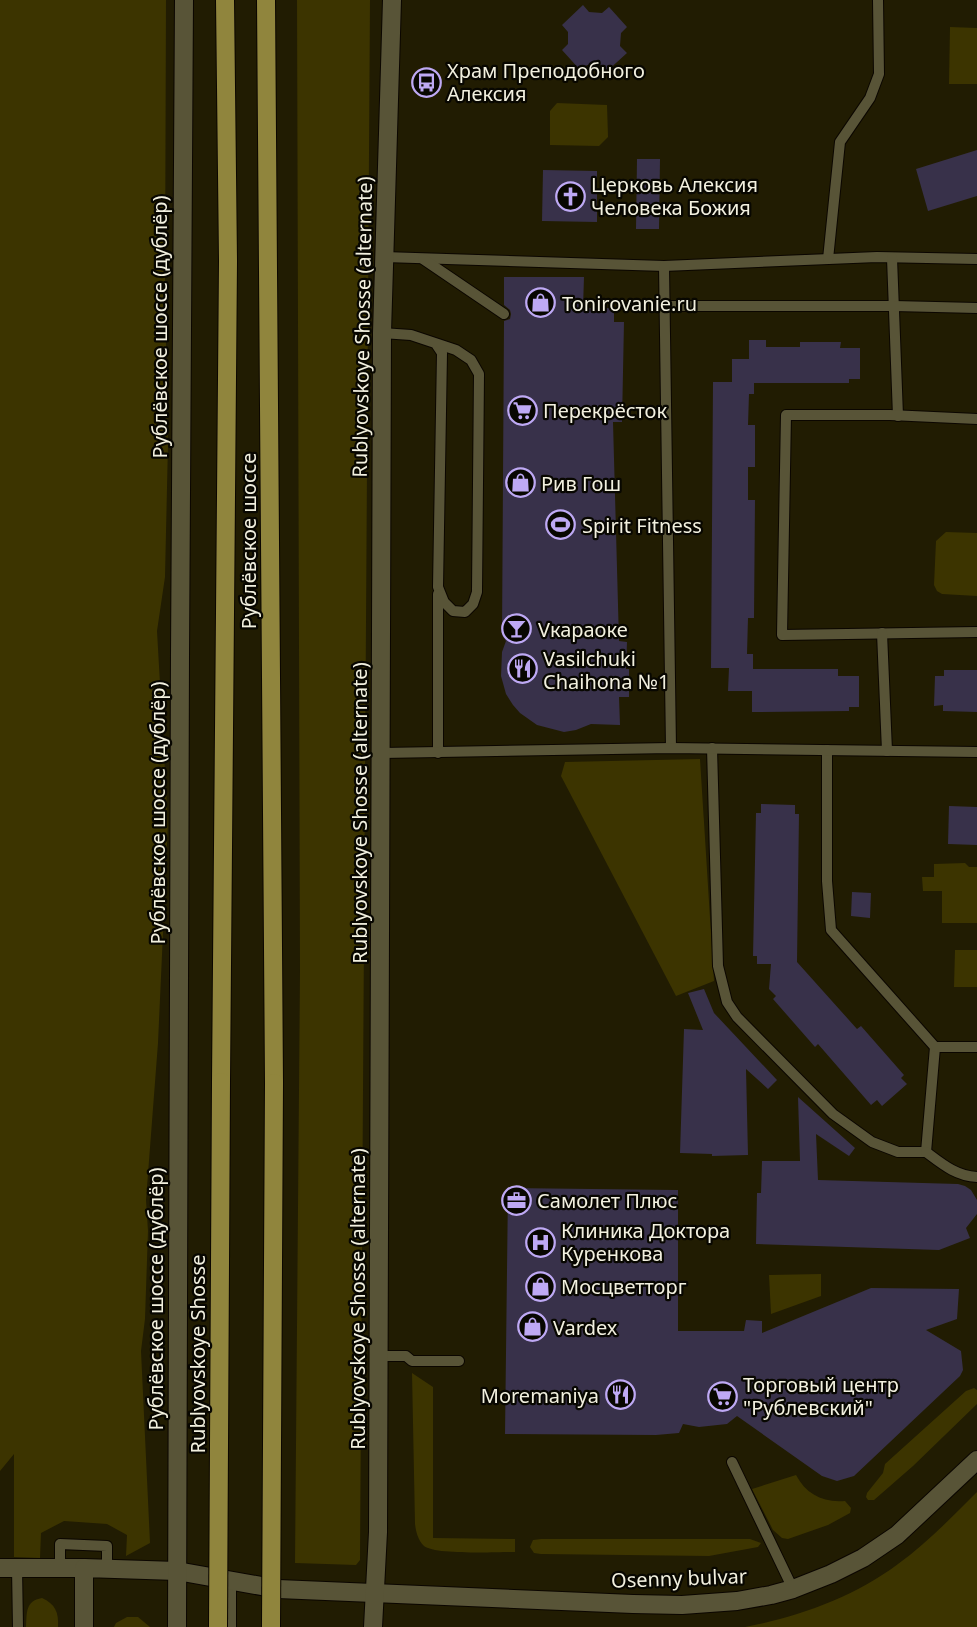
<svg xmlns="http://www.w3.org/2000/svg" width="977" height="1627" viewBox="0 0 977 1627" font-family="'Noto Sans',sans-serif">
  <style>
    .green { fill: #3c3400 }
    .building { fill: #38314a }
    .lines { fill: none; stroke-linecap: round; stroke-linejoin: round }
    .lane-casing { stroke: #0b0600; stroke-width: 12 }
    .street-casing { stroke: #0b0600; stroke-width: 20 }
    .secondary-casing { stroke: #0b0600; stroke-width: 20 }
    .primary-casing { stroke: #0b0600; stroke-width: 20 }
    .lane { stroke: #585437; stroke-width: 10 }
    .street { stroke: #585437; stroke-width: 18 }
    .secondary { stroke: #585437; stroke-width: 18 }
    .primary { stroke: #90853d; stroke-width: 18 }
    .primary-bridge-casing { stroke: #0b0600; stroke-width: 20; stroke-linecap: butt }
    .primary-bridge { stroke: #90853d; stroke-width: 18 }
    .labels { text-anchor: middle; dominant-baseline: central; stroke-width: 4.5; stroke-linejoin: round; paint-order: stroke }
    .poi-label { font-size: 20px; fill: #f2f0df; stroke: #080701; text-anchor: start }
    .street-label { font-size: 20px; fill: #f2f0df; stroke: #080701 }
  </style>
  <rect width="100%" height="100%" fill="#211c02"/>
  <g class="green">
    <path d="M0 0H166L165 291 168 444 165 577 157 631 168 823 158 1043 146 1200 148 1231 145 1319 141 1351 150 1543 126 1556 127 1535 107 1524 64 1521 41 1533 40 1558 14 1557V1454L0 1471Z"/>
    <path d="M297 0H370L360 1560 356 1565 295 1563 300 971Z"/>
    <path d="M950 27 977 28V84H949Z"/>
    <path d="M557 103 607 105 608 137 599 146 550 145V111Z"/>
    <path d="M946 532 977 533V596L942 594 937 591 934 585 936 541Z"/>
    <path d="M700 759 714 981 676 996 561 776 565 762Z"/>
    <path d="M965 863 969 867H977V923H942V891H923L922 877H934V864Z"/>
    <path d="M955 950H977V987H954Z"/>
    <path d="M821 1274V1296L771 1314 769 1275Z"/>
    <path d="M412 1373 433 1387V1538L515 1539V1552C498 1552 435 1555 424 1546 418 1540 416 1532 415 1524Z"/>
    <path d="M974 1388 977 1390V1404L913 1466 874 1500H868L866 1497 867 1493 883 1473 885 1464 966 1391Z"/>
    <path d="M796 1475C806 1494 823 1503 845 1501L851 1508 850 1513 828 1525 788 1539 782 1538 773 1530 752 1489Z"/>
    <path d="M977 1492V1627H745C798 1617 854 1597 898 1564 927 1543 952 1517 977 1492Z"/>
    <path d="M541 1539H750L761 1543 758 1547 709 1556 541 1554 534 1553 530 1547 533 1540Z"/>
    <path d="M42 1598C55 1604 59 1612 58 1627H26C27 1613 25 1601 42 1598Z"/>
    <path d="M127 1617H138L150 1627H114L116 1623Z"/>
  </g>
  <g class="building">
    <path d="M583 5 589 12 602 13 609 7 627 27 621 33 620 46 627 53 606 72 600 65H587L581 71 562 50 568 44V32L562 25Z"/>
    <path d="M977 150V196L928 211 916 169Z"/>
    <path d="M637 159H660L659 229H636Z"/>
    <path d="M543 170 597 171V222L542 221Z"/>
    <path d="M504 277H584L583 308H614V322H624L622 422H613L619 641 627 642 626 669H629V697H619L620 725 591 724 576 730 564 732 537 725 520 713 513 705 506 694 501 676 502 652 506 641 502 635 504 321 510 319 511 314 510 310 504 305Z"/>
    <path d="M749 340H766V347H800V342H841L840 348H860V379H849V383H754V394H749L748 425H755V467H748V500H755L754 618H748L747 654H753V669H838V676H859V707H849V711L752 712V691H728L729 668H711L713 382H732V359H749Z"/>
    <path d="M944 670H977V712L943 711V705L934 706 935 676H944Z"/>
    <path d="M761 804 795 805V814H799L797 962 857 1029 861 1026 904 1075 901 1078 907 1084 882 1106 877 1100 871 1105 818 1044 815 1047 773 999 776 996 769 989 771 964H757V956H753L756 813H761Z"/>
    <path d="M949 806 977 807V845L948 844Z"/>
    <path d="M852 892 871 893 870 918 851 916Z"/>
    <path d="M704 989 714 1013 777 1080 768 1089 746 1069 748 1155 712 1156V1154L680 1153 684 1029 703 1030 688 993Z"/>
    <path d="M798 1097 855 1148 849 1156 816 1134 818 1180 958 1184 965 1186 971 1190 977 1200V1214L966 1228 970 1238 939 1250 756 1244 757 1193H761L762 1161H800Z"/>
    <path d="M508 1188 678 1190V1331H744L746 1320 762 1321V1333L871 1288 959 1289 957 1319 926 1330 961 1351 963 1370 960 1376 854 1476 837 1481 822 1476 737 1416 727 1424 699 1427 683 1424 679 1433 656 1435 505 1434Z"/>
  </g>
  <g class="lines">
    <defs>
      <g id="lane">
        <path d="M384 257 664 266 877 257 977 259"/>
        <path d="M892 258 898 416"/>
        <path d="M423 259 504 314"/>
        <path d="M828 259 840 142 870 98 879 74 878 0"/>
        <path d="M664 266 671 748"/>
        <path d="M664 306H894L977 308"/>
        <path d="M382 333 411 335 456 350 471 360 479 374 477 592 473 604 465 612 453 611 444 602 438 587 442 353 436 344"/>
        <path d="M977 419 890 415H786L782 635 977 632"/>
        <path d="M438 594V753"/>
        <path d="M882 633 887 751"/>
        <path d="M712 748 718 966 727 1002 737 1017 833 1114 872 1142 898 1152H926L935 1047"/>
        <path d="M827 750V881L831 930 935 1047H977"/>
        <path d="M382 753 671 748 977 752"/>
        <path d="M926 1152C942 1164 956 1176 977 1177"/>
        <path d="M379 1356H406L412 1361H459"/>
        <path d="M732 1462 793 1589"/>
        <path d="M17 1568 18 1627"/>
        <path d="M60 1568V1544L107 1546V1569"/>
        <path d="M231 1627V1579"/>
      </g>
      <path id="street" d="M0 1568H84"/>
      <g id="secondary">
        <path d="M84 1627V1568L177 1571 278 1589 633 1604 682 1605 737 1601 771 1595 793 1589 831 1574 863 1558 897 1535 977 1460"/>
        <path d="M177 1627 180 656 184 0"/>
        <path d="M373 1627 378 1532 382 333 392 0"/>
      </g>
      <g id="primary">
        <path d="M266 0 274 1083"/>
        <path d="M221 1082 228 261 225 0"/>
      </g>
    </defs>
    <use href="#lane" class="lane-casing"/>
    <use href="#street" class="street-casing"/>
    <use href="#secondary" class="secondary-casing"/>
    <use href="#primary" class="primary-casing"/>
    <use href="#lane" class="lane"/>
    <use href="#street" class="street"/>
    <use href="#secondary" class="secondary"/>
    <use href="#primary" class="primary"/>
    <defs>
      <g id="primary-bridge">
        <path d="M218 1627 221 1082"/>
        <path d="M271 1627 274 1083"/>
      </g>
    </defs>
    <use href="#primary-bridge" class="primary-bridge-casing"/>
    <use href="#primary-bridge" class="primary-bridge"/>
  </g>
  <defs>
    <symbol id="bus-ring" viewBox="-11 -11 22 22"><circle r="9.5" fill="#080701" stroke="#bea9f4" stroke-width="1.5"/><path d="M-5-6H5V4H4V6H2V4H-2V6H-4V4H-5ZM-3.5-4V0h7V-4ZM-3.5 1.2v1.5H-2V1.2ZM2 1.2v1.5H3.5V1.2Z" fill="#bea9f4"/></symbol>
    <symbol id="church-ring" viewBox="-11 -11 22 22"><circle r="9.5" fill="#080701" stroke="#bea9f4" stroke-width="1.5"/><path d="M-1.2-6h2.4v3.5h3.3v2.4h-3.3V6h-2.4V-.1h-3.3v-2.4h3.3Z" fill="#bea9f4"/></symbol>
    <symbol id="shop-ring" viewBox="-11 -11 22 22"><circle r="9.5" fill="#080701" stroke="#bea9f4" stroke-width="1.5"/><path d="M-5-2.5h2.3a2.7 3.5 0 0 1 5.4 0H5L5.5 6h-11ZM-1.5-2.5h3a1.5 2.3 0 0 0-3 0Z" fill="#bea9f4"/></symbol>
    <symbol id="supermarket-ring" viewBox="-11 -11 22 22"><circle r="9.5" fill="#080701" stroke="#bea9f4" stroke-width="1.5"/><path d="M-6-5.5h2.5l.6 2H6L4.5 2H-2.5L-4.4-4H-6ZM-1.5 3.2a1.3 1.3 0 1 0 .1 0ZM3 3.2a1.3 1.3 0 1 0 .1 0Z" fill="#bea9f4"/></symbol>
    <symbol id="stadium-ring" viewBox="-11 -11 22 22"><circle r="9.5" fill="#080701" stroke="#bea9f4" stroke-width="1.5"/><path d="M0-5a6.5 5 0 1 0 0 10a6.5 5 0 1 0 0-10ZM-3.5-1.8h7v3.6h-7Z" fill="#bea9f4"/></symbol>
    <symbol id="bar-ring" viewBox="-11 -11 22 22"><circle r="9.5" fill="#080701" stroke="#bea9f4" stroke-width="1.5"/><path d="M-6-5H6L.8 .8V4.5H3.5V6h-7V4.5H-.8V.8Z" fill="#bea9f4"/></symbol>
    <symbol id="restaurant-ring" viewBox="-11 -11 22 22"><circle r="9.5" fill="#080701" stroke="#bea9f4" stroke-width="1.5"/><path d="M-5-6h1v4h1v-4h1v4h1v-4h1v5L-1.5 .5V6h-2V.5L-5-1ZM5-6V6H3V1.5H1.5Q1.5-4 5-6Z" fill="#bea9f4"/></symbol>
    <symbol id="office-ring" viewBox="-11 -11 22 22"><circle r="9.5" fill="#080701" stroke="#bea9f4" stroke-width="1.5"/><path d="M-6-3h4V-5.5h4V-3h4V5H-6ZM-1-4.5V-3h2v-1.5ZM-6 0V1H6V0Z" fill="#bea9f4"/></symbol>
    <symbol id="hospital-ring" viewBox="-11 -11 22 22"><circle r="9.5" fill="#080701" stroke="#bea9f4" stroke-width="1.5"/><path d="M-5-5h3v3.5h4V-5h3V5h-3V1.5h-4V5h-3Z" fill="#bea9f4"/></symbol>
  </defs>
  <g fill-rule="evenodd">
    <use href="#bus-ring" x="410" y="66" width="33" height="33"/>
    <use href="#church-ring" x="554" y="180" width="33" height="33"/>
    <use href="#shop-ring" x="524" y="286" width="33" height="33"/>
    <use href="#supermarket-ring" x="506" y="394" width="33" height="33"/>
    <use href="#shop-ring" x="504" y="466" width="33" height="33"/>
    <use href="#stadium-ring" x="544" y="508" width="33" height="33"/>
    <use href="#bar-ring" x="500" y="612" width="33" height="33"/>
    <use href="#restaurant-ring" x="506" y="652" width="33" height="33"/>
    <use href="#office-ring" x="500" y="1184" width="33" height="33"/>
    <use href="#hospital-ring" x="524" y="1226" width="33" height="33"/>
    <use href="#shop-ring" x="524" y="1270" width="33" height="33"/>
    <use href="#shop-ring" x="516" y="1310" width="33" height="33"/>
    <use href="#restaurant-ring" x="604" y="1378" width="33" height="33"/>
    <use href="#supermarket-ring" x="706" y="1380" width="33" height="33"/>
  </g>
  <g class="labels">
    <g class="poi-label">
      <text x="447" y="70">Храм Преподобного<tspan x="447" dy="23">Алексия</tspan></text>
      <text x="591" y="184">Церковь Алексия<tspan x="591" dy="23">Человека Божия</tspan></text>
      <text x="562" y="303">Tonirovanie.ru</text>
      <text x="543" y="410">Перекрёсток</text>
      <text x="541" y="483">Рив Гош</text>
      <text x="582" y="525">Spirit Fitness</text>
      <text x="538" y="629">Vкараоке</text>
      <text x="543" y="658">Vasilchuki<tspan x="543" dy="23">Chaihona №1</tspan></text>
      <text x="537" y="1200">Самолет Плюс</text>
      <text x="561" y="1230">Клиника Доктора<tspan x="561" dy="23">Куренкова</tspan></text>
      <text x="561" y="1286">Мосцветторг</text>
      <text x="553" y="1327">Vardex</text>
      <text x="743" y="1384">Торговый центр<tspan x="743" dy="23">"Рублевский"</tspan></text>
      <text x="599" y="1395" text-anchor="end">Moremaniya</text>
    </g>
    <g class="street-label">
      <text transform="translate(159 327) rotate(-90)">Рублёвское шоссе (дублёр)</text>
      <text transform="translate(362 327) rotate(-89)">Rublyovskoye Shosse (alternate)</text>
      <text transform="translate(248 541) rotate(-90)">Рублёвское шоссе</text>
      <text transform="translate(157 813) rotate(-90)">Рублёвское шоссе (дублёр)</text>
      <text transform="translate(359 813) rotate(-90)">Rublyovskoye Shosse (alternate)</text>
      <text transform="translate(155 1299) rotate(-90)">Рублёвское шоссе (дублёр)</text>
      <text transform="translate(357 1299) rotate(-90)">Rublyovskoye Shosse (alternate)</text>
      <text transform="translate(197 1354) rotate(-90)">Rublyovskoye Shosse</text>
      <text transform="translate(679 1578) rotate(-2)">Osenny bulvar</text>
    </g>
  </g>
</svg>
